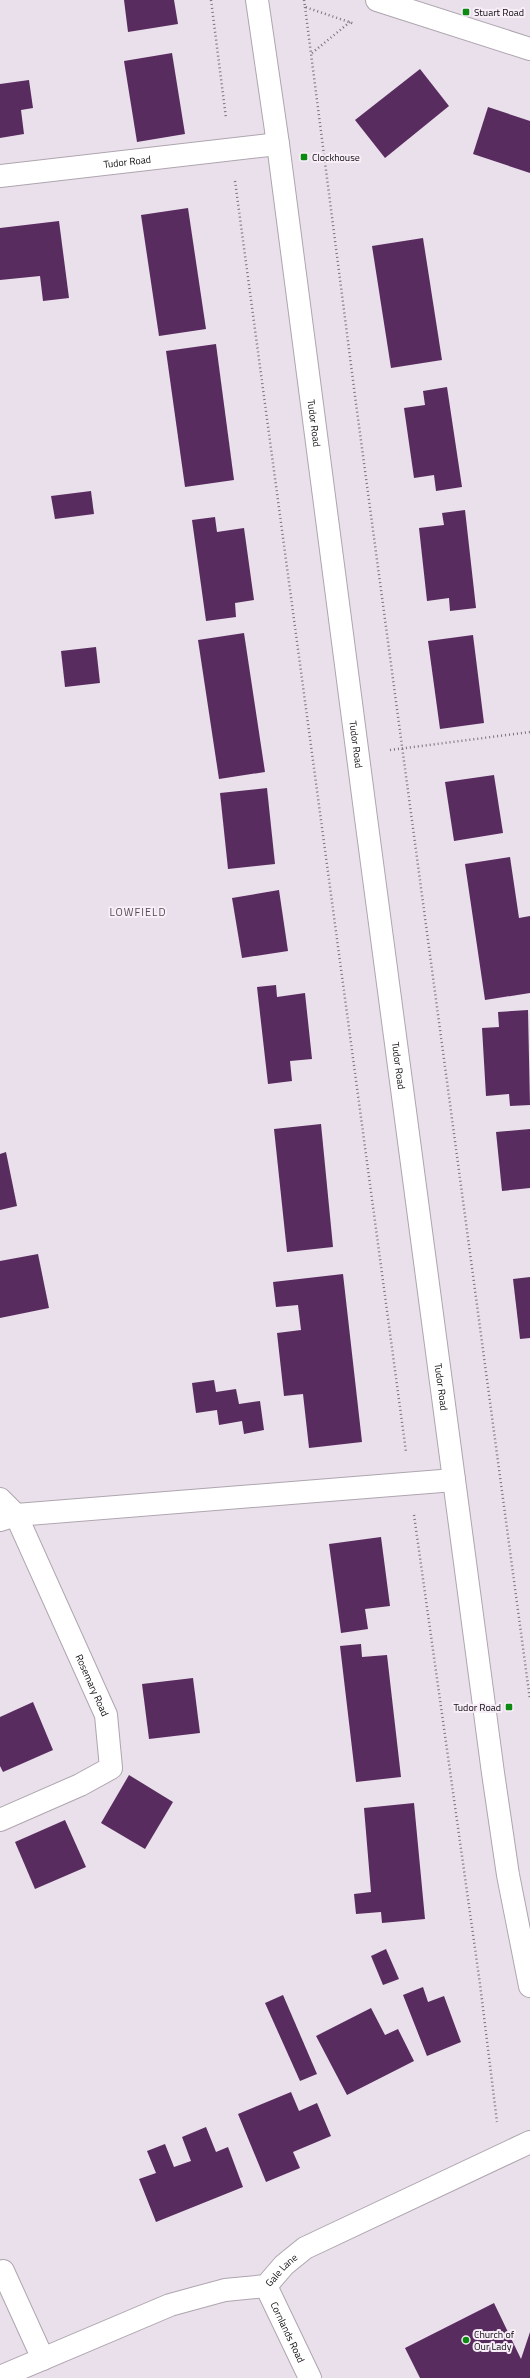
<svg xmlns="http://www.w3.org/2000/svg" width="530" height="2378" viewBox="0 0 530 2378" font-family="'Titillium Web',sans-serif">
  <style>
    .building { fill: #592c5f }
    .lines { fill: none; stroke-linecap: round; stroke-linejoin: round }
    .minor-casing { stroke: #aea5af; stroke-width: 24 }
    .path { stroke: #79737a; stroke-width: 2.5; stroke-dasharray: 1 3; stroke-linecap: butt }
    .minor { stroke: #fff; stroke-width: 22 }
    .poi-dot { fill: #0c8a12; stroke: #f7eef8; stroke-width: 1.5 }
    .labels { text-anchor: middle; dominant-baseline: central; stroke-width: 4; stroke-linejoin: round; paint-order: stroke }
    .poi-label { font-size: 10px; fill: #0f0c0f; stroke: #f7eef8; text-anchor: start }
    .street-label { font-size: 10px; fill: #0f0c0f; stroke: #f7eef8 }
    .neighbourhood-label { font-size: 11px; letter-spacing: 1px; fill: #544c55; stroke: #f7eef8 }
  </style>
  <rect width="100%" height="100%" fill="#eae0eb"/>
  <g class="building">
    <path d="M124 0H174L178 24 128 32Z"/>
    <path d="M172 53 185 134 137 142 124 61Z"/>
    <path d="M420 69 449 106 385 158 355 120Z"/>
    <path d="M29 80 33 108 21 110 24 134 0 138V84Z"/>
    <path d="M488 107 530 121V173L473 154Z"/>
    <path d="M188 208 206 329 159 336 141 215Z"/>
    <path d="M59 221 69 298 43 301 40 276 0 280V228Z"/>
    <path d="M423 238 442 360 391 368 372 246Z"/>
    <path d="M216 344 234 480 185 487 166 351Z"/>
    <path d="M447 387 462 487 436 491 434 475 414 478 404 408 425 405 423 391Z"/>
    <path d="M91 491 94 514 55 519 51 496Z"/>
    <path d="M465 510 476 608 450 611 449 598 427 601 419 528 444 525 442 513Z"/>
    <path d="M215 517 217 532 244 528 254 600 235 603 236 617 206 621 192 520Z"/>
    <path d="M244 633 265 772 219 779 198 640Z"/>
    <path d="M473 635 484 723 440 729 428 641Z"/>
    <path d="M96 647 100 683 65 687 61 651Z"/>
    <path d="M494 775 503 833 454 841 445 782Z"/>
    <path d="M267 788 275 864 228 869 220 793Z"/>
    <path d="M510 857 519 918 530 916V993L485 1000 465 864Z"/>
    <path d="M279 890 288 951 242 958 232 898Z"/>
    <path d="M276 985 277 997 305 993 312 1059 290 1061 292 1081 268 1084 257 987Z"/>
    <path d="M528 1010 530 1105 510 1106 509 1094 486 1096 482 1028 499 1027 498 1012Z"/>
    <path d="M321 1124 333 1247 287 1252 274 1129Z"/>
    <path d="M530 1129V1188L502 1191 496 1132Z"/>
    <path d="M6 1152 17 1206 0 1210V1154Z"/>
    <path d="M38 1254 49 1308 0 1318V1261Z"/>
    <path d="M343 1274 362 1442 309 1448 303 1394 284 1396 277 1333 301 1330 298 1305 276 1307 273 1282Z"/>
    <path d="M530 1277V1338L520 1339 513 1279Z"/>
    <path d="M214 1380 216 1392 236 1389 239 1404 260 1401 264 1430 244 1434 242 1421 219 1425 217 1410 196 1413 192 1383Z"/>
    <path d="M381 1537 390 1606 365 1609 368 1629 341 1633 329 1544Z"/>
    <path d="M361 1644 362 1657 387 1655 401 1777 356 1782 340 1646Z"/>
    <path d="M193 1678 200 1733 149 1739 142 1684Z"/>
    <path d="M33 1702 53 1750 3 1772 0 1766V1717Z"/>
    <path d="M129 1775 173 1802 145 1849 101 1823Z"/>
    <path d="M414 1803 425 1919 382 1923 381 1912 356 1914 354 1894 371 1892 364 1808Z"/>
    <path d="M65 1820 86 1867 35 1889 15 1842Z"/>
    <path d="M386 1949 399 1979 383 1985 371 1956Z"/>
    <path d="M423 1987 428 2002 444 1996 461 2042 427 2056 403 1995Z"/>
    <path d="M283 1995 317 2074 300 2081 265 2003Z"/>
    <path d="M371 2008 385 2035 398 2029 414 2061 347 2095 316 2036Z"/>
    <path d="M291 2092 299 2111 317 2103 331 2136 293 2152 300 2168 266 2182 238 2114Z"/>
    <path d="M206 2127 216 2152 228 2147 243 2187 156 2222 139 2179 156 2173 147 2151 165 2144 174 2167 191 2161 182 2137Z"/>
    <path d="M494 2303 521 2359 530 2332V2378H420L405 2348Z"/>
  </g>
  <g class="lines">
    <defs>
      <g id="minor">
        <path id="s1" d="M257 0 278 144 366 818 493 1773 508 1875 530 1986"/>
        <path d="M377 0 530 49"/>
        <path id="s2" d="M0 176 278 144"/>
        <path id="s3" d="M0 1499 16 1515 106 1715 111 1768 80 1785 0 1820"/>
        <path d="M0 1520 16 1515 454 1480"/>
        <path d="M3 2271 43 2359"/>
        <path id="s4" d="M266 2286 310 2378"/>
        <path id="s5" d="M0 2377 170 2305 225 2290 266 2286 284 2265 305 2248 530 2142"/>
      </g>
    </defs>
    <use href="#minor" class="minor-casing"/>
    <g class="path">
      <path d="M211 0 226 118"/>
      <path d="M304 0 305 7 355 24"/>
      <path d="M305 7 355 396 530 1700"/>
      <path d="M312 53 350 22"/>
      <path d="M235 181 406 1452"/>
      <path d="M390 750 530 732"/>
      <path d="M414 1515 480 1984 497 2122"/>
    </g>
    <use href="#minor" class="minor"/>
  </g>
  <g class="poi-dot">
    <rect x="462" y="8" width="8" height="8" rx="2"/>
    <rect x="300" y="153" width="8" height="8" rx="2"/>
    <rect x="505" y="1703" width="8" height="8" rx="2"/>
    <circle cx="466" cy="2340" r="4"/>
  </g>
  <g class="labels">
    <g class="poi-label">
      <text x="474" y="12">Stuart Road</text>
      <text x="312" y="157">Clockhouse</text>
      <text x="501" y="1707" text-anchor="end">Tudor Road</text>
      <text x="474" y="2334">Church of<tspan x="474" dy="12">Our Lady</tspan></text>
    </g>
    <g class="street-label">
      <text stroke="none"><textPath href="#s2" startOffset="128">Tudor Road</textPath></text>
      <text stroke="none"><textPath href="#s1" startOffset="427">Tudor Road</textPath></text>
      <text stroke="none"><textPath href="#s1" startOffset="751">Tudor Road</textPath></text>
      <text stroke="none"><textPath href="#s1" startOffset="1075">Tudor Road</textPath></text>
      <text stroke="none"><textPath href="#s1" startOffset="1399">Tudor Road</textPath></text>
      <text stroke="none"><textPath href="#s3" startOffset="209">Rosemary Road</textPath></text>
      <text stroke="none"><textPath href="#s5" startOffset="305">Gale Lane</textPath></text>
      <text stroke="none"><textPath href="#s4" startOffset="51">Cornlands Road</textPath></text>
    </g>
    <g class="neighbourhood-label">
      <text x="138" y="912">LOWFIELD</text>
    </g>
  </g>
</svg>
